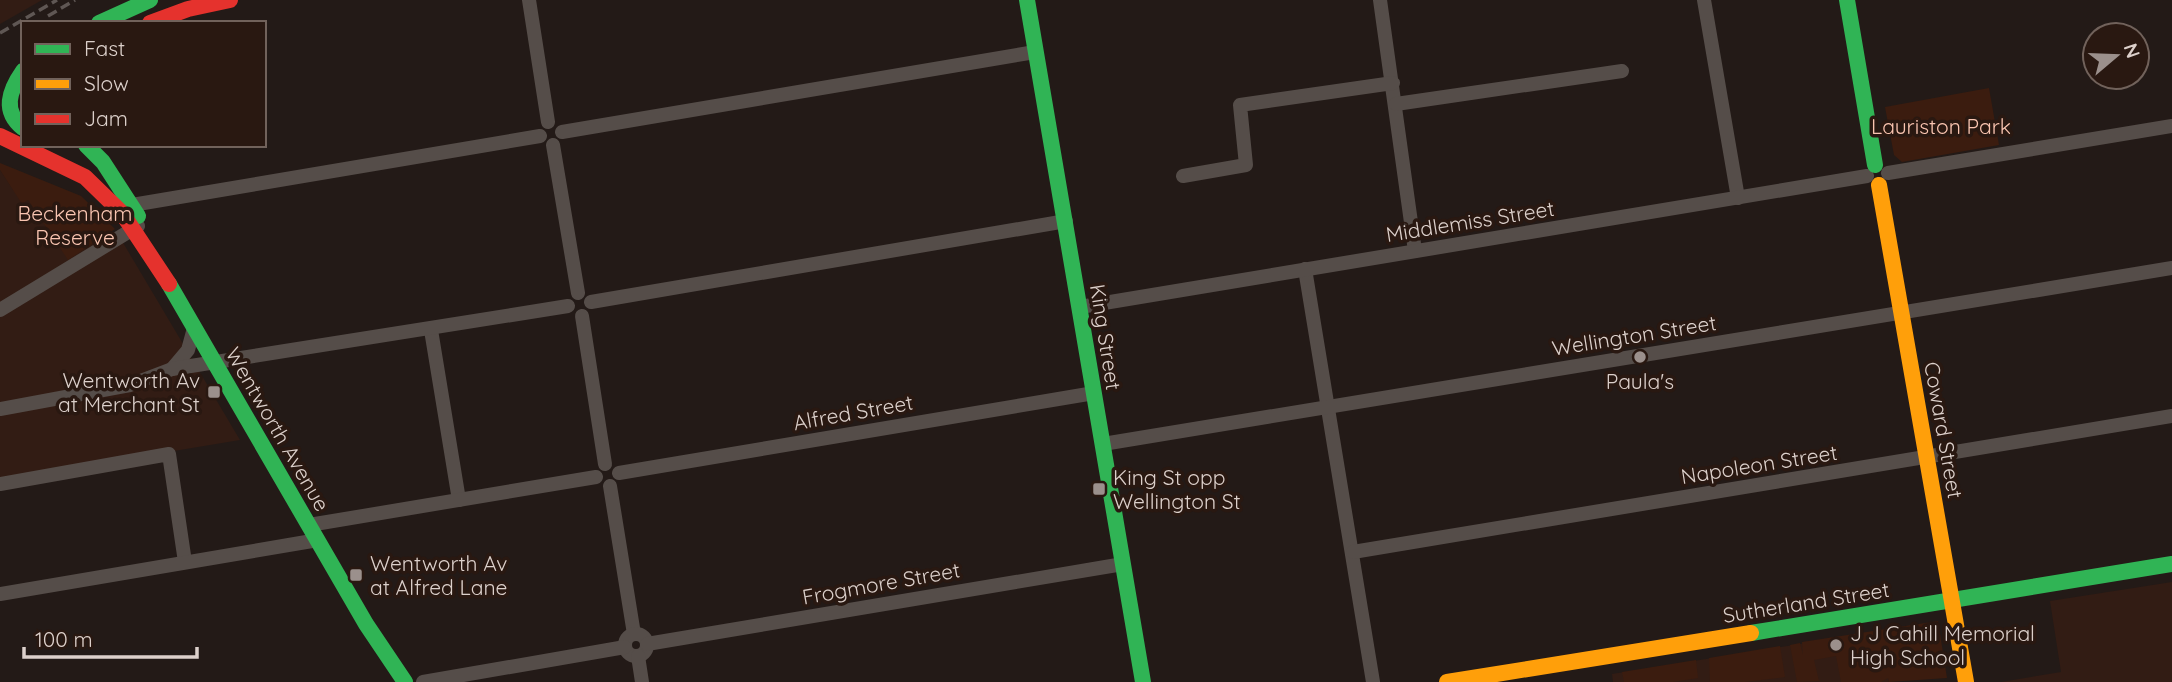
<svg xmlns="http://www.w3.org/2000/svg" width="2172" height="682" viewBox="0 0 2172 682" font-family="Quicksand,sans-serif">
  <style>
    .built { fill: #321c14 }
    .green { fill: #3b1c0f }
    .lines { fill: none; stroke-linecap: round; stroke-linejoin: round }
    .street { stroke: #554d49; stroke-width: 14 }
    .fast { stroke: #30b455; stroke-width: 16 }
    .slow { stroke: #ff9f0a; stroke-width: 16 }
    .jam { stroke: #e5322d; stroke-width: 16 }
    .rail { stroke: #5f5754; stroke-width: 3.5; stroke-dasharray: 10 5; stroke-linecap: butt }
    .poi-dot { fill: #9b908c; stroke: #291811; stroke-width: 2.5 }
    .labels { text-anchor: middle; dominant-baseline: central; stroke-width: 7; stroke-linejoin: round; paint-order: stroke }
    .park-label { font-size: 21px; fill: #fac5b1; stroke: #291811 }
    .street-label { font-size: 21px; fill: #dcd0cb; stroke: #291811 }
    .poi-label { font-size: 21px; fill: #dcd0cb; stroke: #291811; text-anchor: start }
  </style>
  <rect width="100%" height="100%" fill="#231a17"/>
  <g class="built">
    <path d="M0 0H42L0 24Z"/>
    <path d="M0 170 22 203 28 200 68 259 108 234 122 241 240 440 0 480Z"/>
    <path d="M2172 582V682H2001L2061 672 2050 601Z"/>
    <path d="M1881 631 1889 682H1613L1612 674Z"/>
  </g>
  <g class="green">
    <path d="M1989 88 1999 145 1902 162 1894 155 1885 107Z"/>
    <path d="M0 163 81 196 115 229 68 260 28 200 22 204 0 170Z"/>
    <path d="M1938 621 1947 678 1889 682 1888 678 1881 682H1841L1836 656 1814 660 1819 681 1797 682 1790 645 1800 643 1803 655 1802 642Z"/>
    <path d="M1780 646 1785 677 1745 682H1710L1709 658Z"/>
    <path d="M1696 660 1698 678 1673 682H1624L1622 672Z"/>
  </g>
  <g class="lines">
    <g class="street">
      <path d="M529 0 548 122"/>
      <path d="M1380 0 1415 251"/>
      <path d="M1704 0 1738 198"/>
      <path d="M1396 104 1622 71"/>
      <path d="M562 132 1035 52"/>
      <path d="M553 145 578 293"/>
      <path d="M1888 173 2172 126"/>
      <path d="M1183 176 1246 165 1240 105 1393 83"/>
      <path d="M132 205 540 136"/>
      <path d="M1305 269 1373 682"/>
      <path d="M591 302 1066 221"/>
      <path d="M1080 307 1867 176"/>
      <path d="M0 310 138 226"/>
      <path d="M582 316 605 464"/>
      <path d="M431 330 459 500"/>
      <path d="M172 369 188 350 194 328"/>
      <path d="M0 409 130 385 172 369 568 306"/>
      <path d="M1103 444 2172 268"/>
      <path d="M619 473 1094 393"/>
      <path d="M0 484 169 454 185 562"/>
      <path d="M610 486 634 634"/>
      <path d="M309 525 596 477"/>
      <path d="M1353 552 2172 416"/>
      <path d="M0 594 318 540"/>
      <circle cx="636" cy="645" r="11"/>
      <path d="M647 644 1123 564"/>
      <path d="M638 656 642 682"/>
      <path d="M423 682 625 647"/>
    </g>
    <g class="fast">
      <path d="M1027 0 1143 682"/>
      <path d="M1847 0 1875 165"/>
      <path d="M99 23 150 0"/>
      <path d="M23 71C9 91 2 111 23 128"/>
      <path d="M86 145 103 162 138 216"/>
      <path d="M169 284 366 624 405 682"/>
      <path d="M1751 633 2172 564"/>
    </g>
    <g class="slow">
      <path d="M1879 185 1966 682"/>
      <path d="M1447 682 1751 633"/>
    </g>
    <g class="jam">
      <path d="M150 23 188 9 230 0"/>
      <path d="M0 136 85 177 122 213 169 284"/>
    </g>
    <g class="rail">
      <path d="M48 16 75 0"/>
      <path d="M0 33 57 0"/>
    </g>
  </g>
  <g class="poi-dot">
    <circle cx="1640" cy="357" r="7"/>
    <rect x="207" y="385" width="14" height="14" rx="3.5"/>
    <rect x="1092" y="482" width="14" height="14" rx="3.5"/>
    <rect x="349" y="568" width="14" height="14" rx="3.5"/>
    <circle cx="1836" cy="645" r="7"/>
  </g>
  <g class="labels">
    <g class="park-label">
      <text x="1941" y="126">Lauriston Park</text>
      <text x="75" y="213">Beckenham<tspan x="75" dy="24">Reserve</tspan></text>
    </g>
    <g class="street-label">
      <text transform="translate(1470 221) rotate(-9)">Middlemiss Street</text>
      <text transform="translate(1634 335) rotate(-9)">Wellington Street</text>
      <text transform="translate(1106 337) rotate(81)">King Street</text>
      <text transform="translate(853 412) rotate(-10)">Alfred Street</text>
      <text transform="translate(278 429) rotate(60)">Wentworth Avenue</text>
      <text transform="translate(1944 430) rotate(80)">Coward Street</text>
      <text transform="translate(1759 464) rotate(-9)">Napoleon Street</text>
      <text transform="translate(881 583) rotate(-10)">Frogmore Street</text>
      <text transform="translate(1806 602) rotate(-9)">Sutherland Street</text>
    </g>
    <g class="poi-label">
      <text x="200" y="380" text-anchor="end">Wentworth Av<tspan x="200" dy="24">at Merchant St</tspan></text>
      <text x="1640" y="381" text-anchor="middle">Paula's</text>
      <text x="1113" y="477">King St opp<tspan x="1113" dy="24">Wellington St</tspan></text>
      <text x="370" y="563">Wentworth Av<tspan x="370" dy="24">at Alfred Lane</tspan></text>
      <text x="1850" y="633">J J Cahill Memorial<tspan x="1850" dy="24">High School</tspan></text>
    </g>
  </g>
  <rect x="21" y="21" width="245" height="126" fill="#291811" stroke="#71625b" stroke-width="2"/>
  <rect x="35" y="44" width="35" height="10" fill="#30b455" stroke="#71625b" stroke-width="2"/>
  <text x="84" y="56" font-size="21" fill="#dcd0cb">Fast</text>
  <rect x="35" y="79" width="35" height="10" fill="#ff9f0a" stroke="#71625b" stroke-width="2"/>
  <text x="84" y="91" font-size="21" fill="#dcd0cb">Slow</text>
  <rect x="35" y="114" width="35" height="10" fill="#e5322d" stroke="#71625b" stroke-width="2"/>
  <text x="84" y="126" font-size="21" fill="#dcd0cb">Jam</text>
  <g transform="translate(2116 56) rotate(71)"><circle r="33" fill="#291811" stroke="#71625b" stroke-width="2"/>
  <path d="M0-5L12 26L0 18L-12 26Z" fill="#9b908c"/>
  <text y="-10" font-size="19" font-weight="bold" text-anchor="middle" fill="#dcd0cb">N</text>
  </g>
  <path d="M24 647v10h173v-10" fill="none" stroke="#dcd0cb" stroke-width="3.5"/>
  <text x="35" y="647" font-size="21" fill="#dcd0cb" stroke="#291811" stroke-width="5" paint-order="stroke">100 m</text>
</svg>
